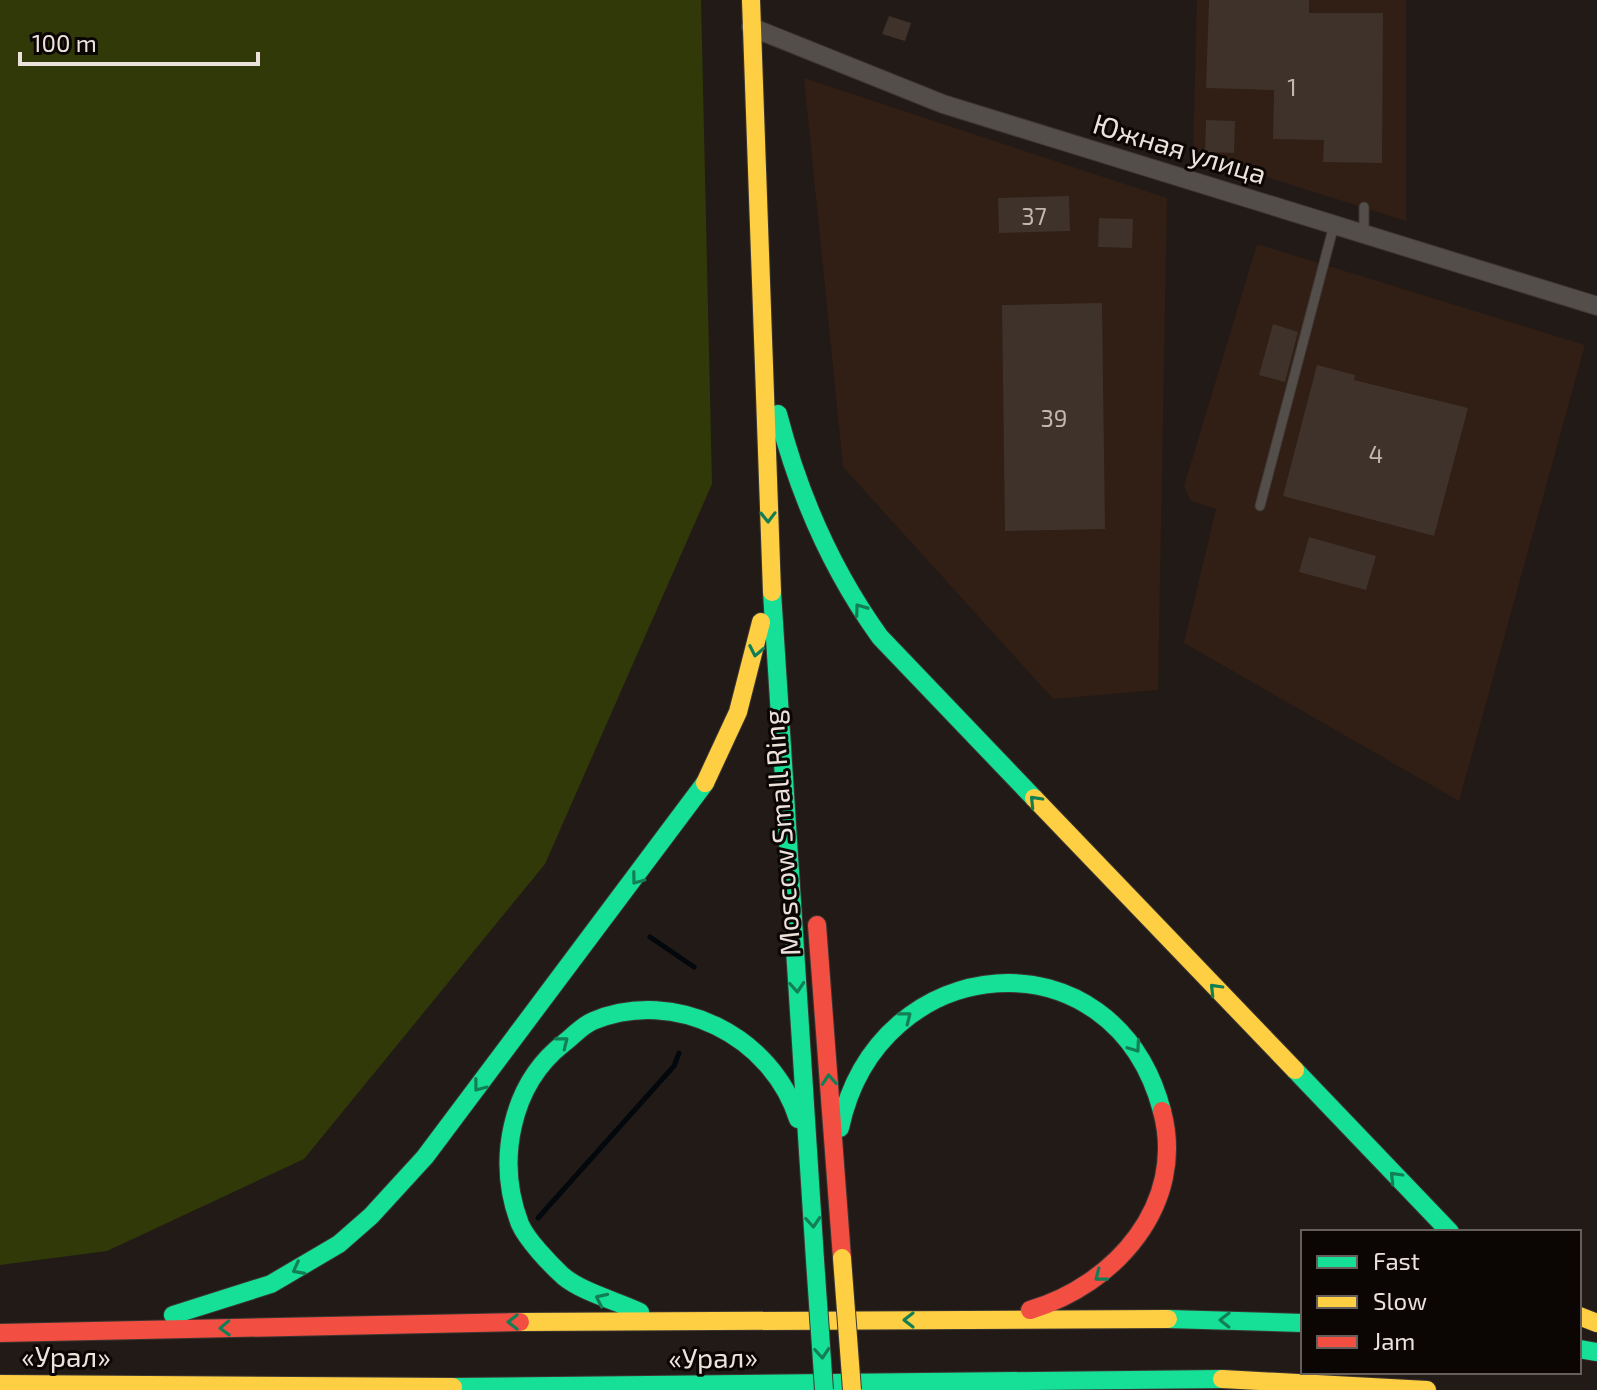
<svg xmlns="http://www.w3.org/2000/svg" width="1597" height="1390" viewBox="0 0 1597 1390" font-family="'Exo 2',sans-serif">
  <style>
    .built { fill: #311e14 }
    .green { fill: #313908 }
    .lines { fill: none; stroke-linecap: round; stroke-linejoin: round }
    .stream { stroke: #03080d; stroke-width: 5 }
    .building { fill: #3f322a }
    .lane-casing { stroke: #3c3632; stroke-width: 11 }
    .street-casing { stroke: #3c3632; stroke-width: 20 }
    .fast-casing { stroke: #3c3632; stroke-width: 20 }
    .slow-casing { stroke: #3c3632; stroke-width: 20 }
    .jam-casing { stroke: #3c3632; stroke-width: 20 }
    .lane { stroke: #544e4a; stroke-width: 9 }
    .street { stroke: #544e4a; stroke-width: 18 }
    .fast { stroke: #16e098; stroke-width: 18 }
    .slow { stroke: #ffcf43; stroke-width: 18 }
    .jam { stroke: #f24e42; stroke-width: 18 }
    .fast-bridge-casing { stroke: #3c3632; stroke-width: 20; stroke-linecap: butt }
    .slow-bridge-casing { stroke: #3c3632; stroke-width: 20; stroke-linecap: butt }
    .fast-bridge { stroke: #16e098; stroke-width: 18 }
    .slow-bridge { stroke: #ffcf43; stroke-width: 18 }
    .oneway { stroke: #117e55 }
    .labels { text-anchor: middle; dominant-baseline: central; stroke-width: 6; stroke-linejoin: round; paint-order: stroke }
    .number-label { font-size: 24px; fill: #c1b6b0 }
    .street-label { font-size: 28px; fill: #ece2dc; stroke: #0b0604 }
  </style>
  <rect width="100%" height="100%" fill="#221a16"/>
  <g class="built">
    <path d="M1197 0H1406V221L1193 154Z"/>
    <path d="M804 78 1167 198 1158 690 1053 699 843 467Z"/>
    <path d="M1257 244 1585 345 1459 801 1184 643 1216 509 1191 501 1184 486Z"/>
  </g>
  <path class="green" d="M0 0H701L712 484 545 864 304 1159 107 1251 0 1265Z"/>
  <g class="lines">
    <g class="stream">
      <path d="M650 937 694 967"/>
      <path d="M538 1218 674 1066 679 1053"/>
    </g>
  </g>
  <g class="building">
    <path d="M1209 0H1309V13H1383L1382 163 1323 162 1324 140 1273 139 1274 90 1206 88Z"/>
    <path d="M889 16 911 23 905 41 882 34Z"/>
    <path d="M1206 120 1235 121 1234 153 1205 152Z"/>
    <path d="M1069 196 1070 231 999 233 998 198Z"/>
    <path d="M1099 218 1133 219 1132 248 1098 247Z"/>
    <path d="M1102 303 1105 529 1005 531 1002 305Z"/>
    <path d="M1273 324 1298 332 1285 382 1259 375Z"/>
    <path d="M1317 365 1355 375 1354 380 1468 408 1434 536 1283 496Z"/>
    <path d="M1309 537 1376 556 1366 590 1299 572Z"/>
  </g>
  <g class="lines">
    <defs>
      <g id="lane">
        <path d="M1364 207V234"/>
        <path d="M1260 506 1334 225"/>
      </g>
      <path id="street" d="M751 27 943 104 1597 306"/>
      <g id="fast">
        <path d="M778 414C799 495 831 569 880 637L1034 798"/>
        <path d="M772 592 815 1260"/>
        <path d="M1295 1070 1450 1232"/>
        <path d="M840 1128C878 948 1114 928 1162 1111"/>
        <path d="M640 1312C617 1301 582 1292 563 1276 550 1264 527 1240 520 1224 496 1162 510 1085 564 1043 573 1036 583 1025 593 1021 675 987 772 1036 798 1119"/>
        <path d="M173 1315 271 1284 339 1244 371 1216 425 1157 705 783"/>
        <path d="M1168 1319 1303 1323"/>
        <path d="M1579 1349 1597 1352"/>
        <path d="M453 1387 1222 1379"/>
      </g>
      <g id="slow">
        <path d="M751 0 772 592"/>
        <path d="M705 783 738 712 761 622"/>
        <path d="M1034 798 1295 1070"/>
        <path d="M1579 1316 1597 1323"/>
        <path d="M520 1322 1168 1319"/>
        <path d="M1222 1379 1427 1390"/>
        <path d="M0 1384 453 1387"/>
      </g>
      <g id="jam">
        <path d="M817 925 842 1258"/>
        <path d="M1030 1310C1115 1285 1187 1204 1162 1111"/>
        <path d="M0 1333 520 1322"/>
      </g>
    </defs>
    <use href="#lane" class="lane-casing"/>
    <use href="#street" class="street-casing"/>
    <use href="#fast" class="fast-casing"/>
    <use href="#slow" class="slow-casing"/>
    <use href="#jam" class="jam-casing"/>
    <use href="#lane" class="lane"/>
    <use href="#street" class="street"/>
    <use href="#fast" class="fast"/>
    <use href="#slow" class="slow"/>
    <use href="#jam" class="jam"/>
    <defs>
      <path id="fast-bridge" d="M815 1260 824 1390"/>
      <path id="slow-bridge" d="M842 1258 852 1390"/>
    </defs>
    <use href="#fast-bridge" class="fast-bridge-casing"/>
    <use href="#slow-bridge" class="slow-bridge-casing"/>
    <use href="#fast-bridge" class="fast-bridge"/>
    <use href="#slow-bridge" class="slow-bridge"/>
  </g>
  <defs><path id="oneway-chevron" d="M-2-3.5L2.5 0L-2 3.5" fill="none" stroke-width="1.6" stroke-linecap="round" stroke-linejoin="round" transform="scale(2)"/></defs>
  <g class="oneway">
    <use href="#oneway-chevron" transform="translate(768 517) rotate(89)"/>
    <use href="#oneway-chevron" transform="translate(860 609) rotate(-126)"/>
    <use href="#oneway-chevron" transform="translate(756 651) rotate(101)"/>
    <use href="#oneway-chevron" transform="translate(1035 801) rotate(-134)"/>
    <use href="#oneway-chevron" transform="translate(637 879) rotate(127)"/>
    <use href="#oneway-chevron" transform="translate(797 987) rotate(86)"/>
    <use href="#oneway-chevron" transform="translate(1215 989) rotate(-134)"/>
    <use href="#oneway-chevron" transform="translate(906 1017) rotate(-38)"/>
    <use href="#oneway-chevron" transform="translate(563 1042) rotate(-38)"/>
    <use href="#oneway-chevron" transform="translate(1135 1047) rotate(55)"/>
    <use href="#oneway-chevron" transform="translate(829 1080) rotate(-94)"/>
    <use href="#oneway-chevron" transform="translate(479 1086) rotate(127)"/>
    <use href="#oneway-chevron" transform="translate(1395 1177) rotate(-134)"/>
    <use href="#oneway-chevron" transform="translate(813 1222) rotate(86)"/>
    <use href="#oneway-chevron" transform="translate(298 1269) rotate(152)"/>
    <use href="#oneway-chevron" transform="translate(1100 1276) rotate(142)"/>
    <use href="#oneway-chevron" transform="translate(601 1299) rotate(-155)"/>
    <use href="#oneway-chevron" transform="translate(909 1320) rotate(180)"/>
    <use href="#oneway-chevron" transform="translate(1225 1320) rotate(-179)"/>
    <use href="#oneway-chevron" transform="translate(513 1322) rotate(180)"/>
    <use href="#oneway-chevron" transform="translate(225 1328) rotate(178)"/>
    <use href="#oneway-chevron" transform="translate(822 1353) rotate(86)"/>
  </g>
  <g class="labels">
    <g class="number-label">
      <text x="1292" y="86">1</text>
      <text x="1034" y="215">37</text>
      <text x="1054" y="417">39</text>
      <text x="1376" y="453">4</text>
    </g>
    <g class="street-label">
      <text transform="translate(1180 148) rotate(17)">Южная улица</text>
      <text transform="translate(781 833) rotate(-94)">Moscow Small Ring</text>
      <text x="66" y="1356">«Урал»</text>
      <text transform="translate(713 1357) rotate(-1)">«Урал»</text>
    </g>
  </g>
  <rect x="1301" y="1230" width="280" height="144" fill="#0b0604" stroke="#655e5a" stroke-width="2"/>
  <rect x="1317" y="1256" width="40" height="12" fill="#16e098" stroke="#655e5a" stroke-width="2"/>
  <text x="1373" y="1270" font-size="24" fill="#ece2dc">Fast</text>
  <rect x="1317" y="1296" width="40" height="12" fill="#ffcf43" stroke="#655e5a" stroke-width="2"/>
  <text x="1373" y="1310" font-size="24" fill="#ece2dc">Slow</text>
  <rect x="1317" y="1336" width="40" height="12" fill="#f24e42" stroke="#655e5a" stroke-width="2"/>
  <text x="1373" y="1350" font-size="24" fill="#ece2dc">Jam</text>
  <path d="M20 52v12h238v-12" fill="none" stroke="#ece2dc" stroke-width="4"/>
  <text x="32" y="52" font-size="24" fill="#ece2dc" stroke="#0b0604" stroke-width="6" paint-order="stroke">100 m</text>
</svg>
